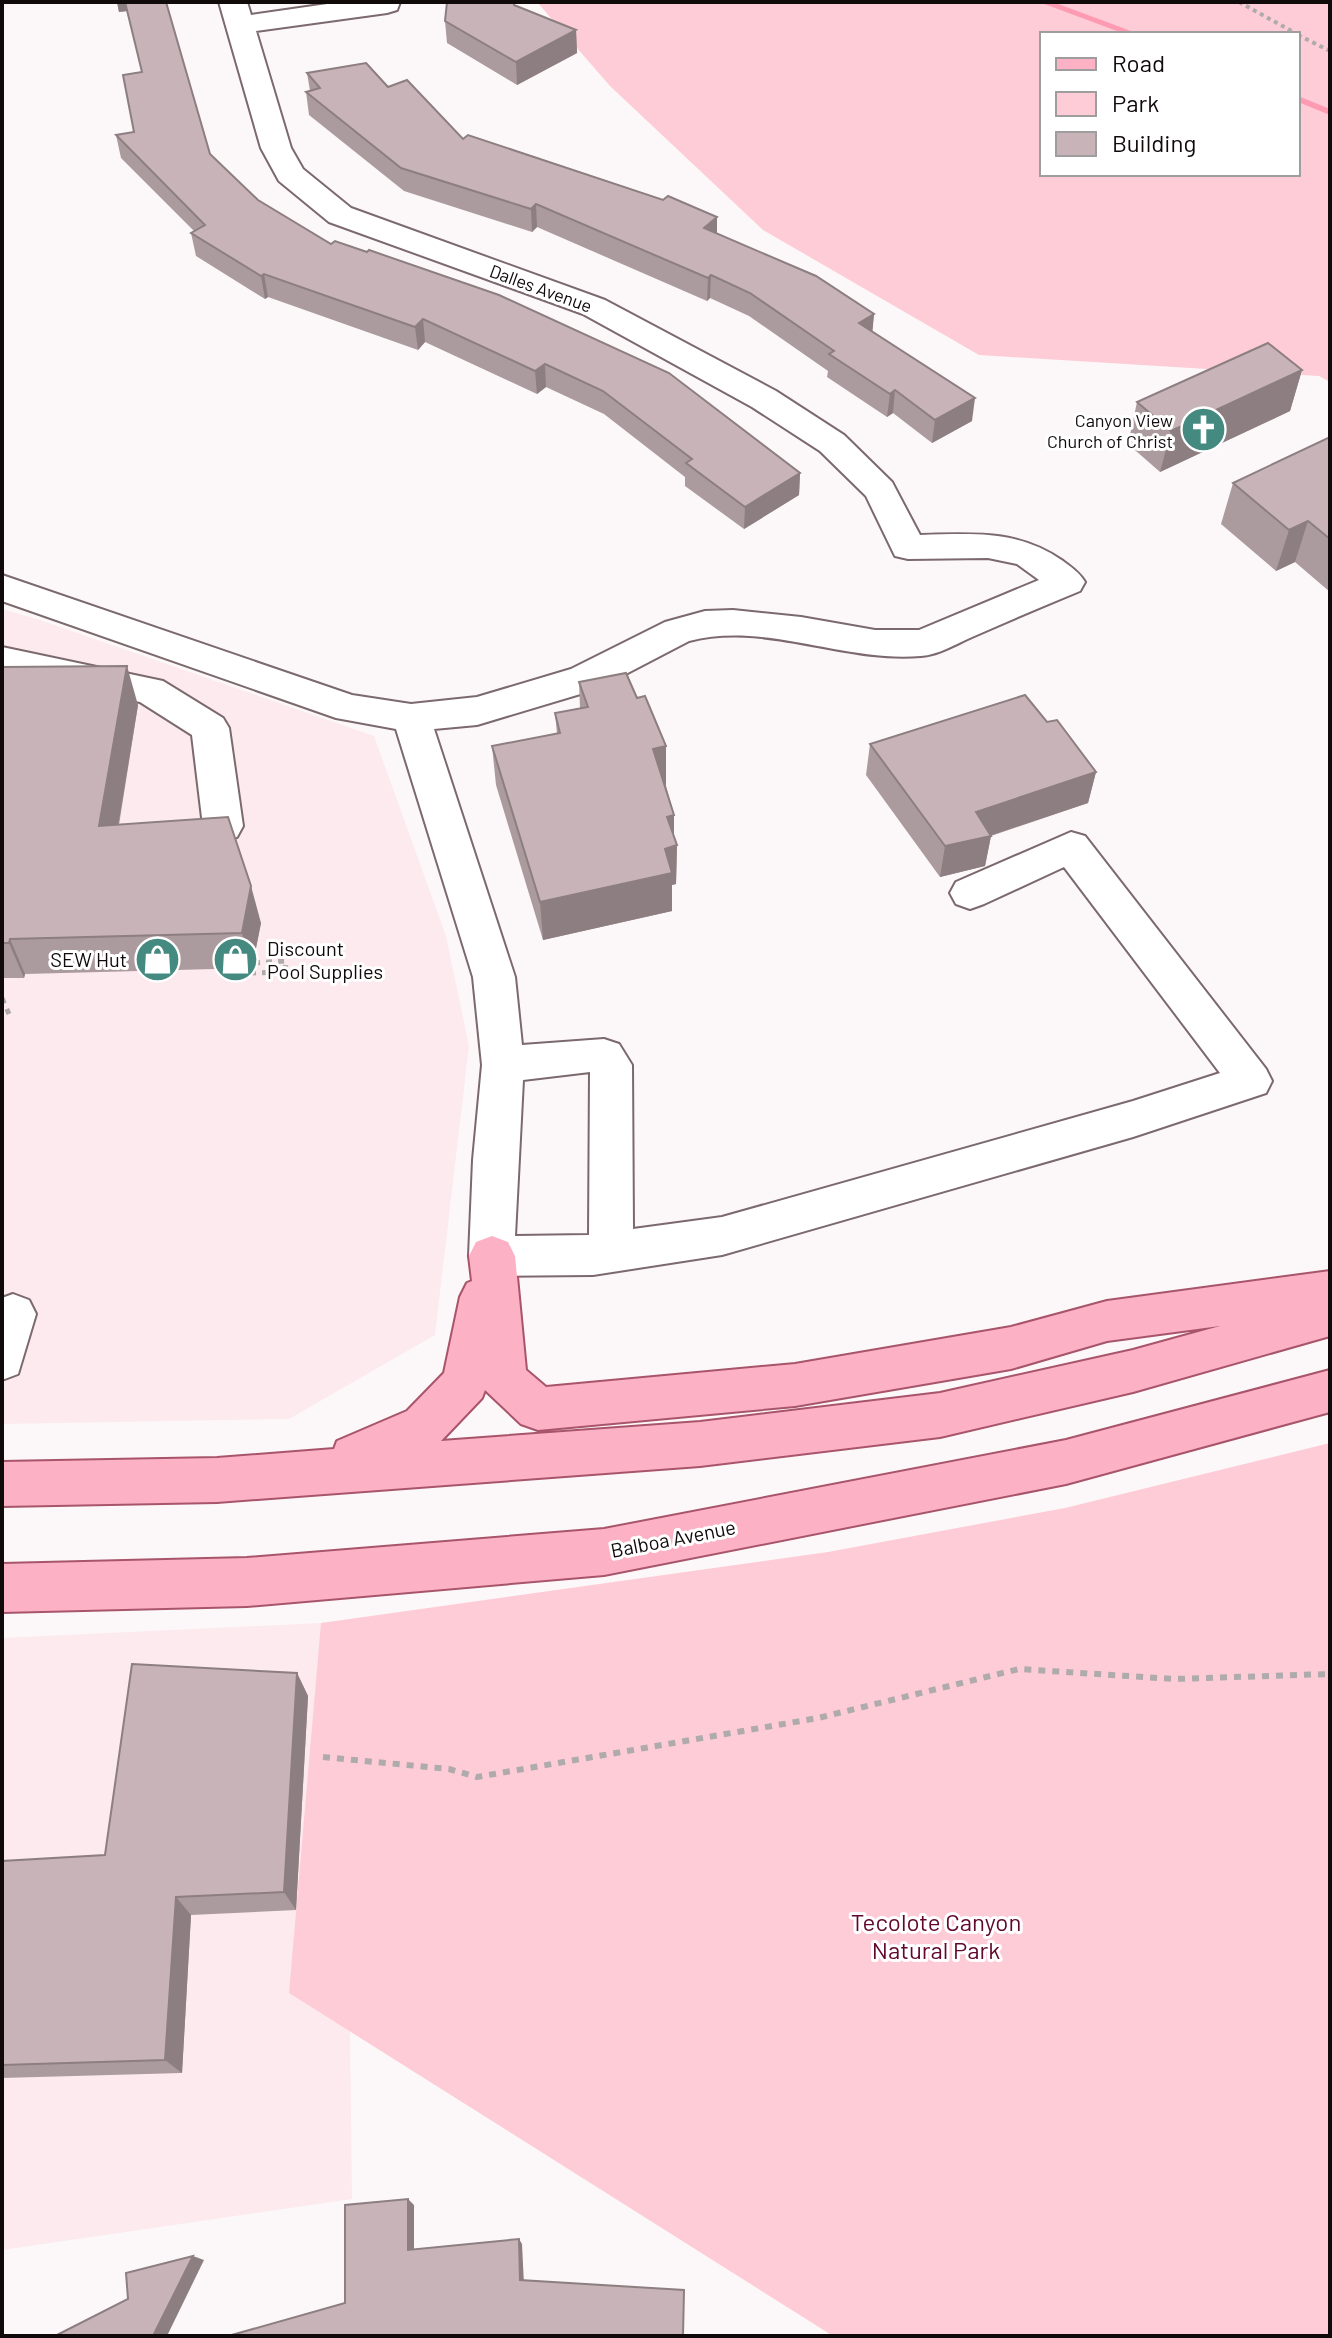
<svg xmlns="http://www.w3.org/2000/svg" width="1332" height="2338" viewBox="0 0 1332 2338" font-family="Barlow,sans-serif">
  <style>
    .built { fill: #fceaee }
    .green { fill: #feccd6; fill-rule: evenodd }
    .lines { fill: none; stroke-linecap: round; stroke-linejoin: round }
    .stream { fill: #fe9bb3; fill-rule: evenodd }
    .minor-casing { stroke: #7b696d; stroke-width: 4 }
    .major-casing { stroke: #a8556b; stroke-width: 4 }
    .path-far2 { stroke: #afaaab; stroke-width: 4; stroke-dasharray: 4 4; stroke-linecap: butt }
    .path-far1 { stroke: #afaaab; stroke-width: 5; stroke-dasharray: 6 6; stroke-linecap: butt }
    .path { stroke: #afaaab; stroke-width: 6; stroke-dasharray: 7 7; stroke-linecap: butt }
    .minor { fill: #fff; fill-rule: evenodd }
    .major { fill: #fcb1c5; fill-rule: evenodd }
    .wall { fill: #ac9b9e }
    .shaded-wall { fill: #8c7e81 }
    .building { fill: #c8b4b8; stroke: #8c7e81; stroke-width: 2 }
    .labels { text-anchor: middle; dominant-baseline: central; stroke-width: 6; stroke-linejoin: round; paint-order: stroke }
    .far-street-label { font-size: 18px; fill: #100a0b; stroke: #fff }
    .far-poi-label { font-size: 18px; fill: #100a0b; stroke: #fff; text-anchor: end }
    .poi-label { font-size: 20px; fill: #100a0b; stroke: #fff; text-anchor: start }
    .street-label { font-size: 20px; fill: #100a0b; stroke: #fff }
    .near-park-label { font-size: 24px; fill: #60072b; stroke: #fff }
  </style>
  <rect width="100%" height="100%" fill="#fcf8f9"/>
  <g class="built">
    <path d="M2 609 40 620 374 736 446 936 469 1046 435 1335 289 1419 2 1424Z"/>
    <path d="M321 1623 348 1851 352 2199 2 2250V1638Z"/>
  </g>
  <g class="green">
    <path d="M537 2H1330V382L1319 376 979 355 763 230 610 86ZM1042 34H1298V174H1042Z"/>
    <path d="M1330 1443V2336H833L289 1993 321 1623 828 1552 1065 1508Z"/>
  </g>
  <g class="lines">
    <g class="stream">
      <path d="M1039 2H1053L1139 34H1125Z"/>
      <path d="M1298 96 1330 109V115L1298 102Z"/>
    </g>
    <defs>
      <g id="minor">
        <path d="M219 2H247L251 15 341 2H400L397 10 387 13 256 31 291 148 303 169 351 208 605 300 776 391 844 435 892 482 920 535C972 534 1018 529 1063 561 1072 568 1079 572 1085 582L1080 591C1044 606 1008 621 972 637 956 644 938 655 921 656 844 663 766 621 689 641L597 689 477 725 434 729 515 977 522 1045 604 1039 619 1044 632 1065 633 1229 722 1217 1133 1101 1220 1073 1064 867 984 904 970 909 956 904 950 893 956 882 1071 832 1085 836 1266 1069 1272 1081 1266 1093 1133 1137 722 1255 593 1275 492 1276 476 1270 469 1256 473 1160 482 1065 473 977 396 729 336 718 2 601V575L352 695 411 704 477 697 571 669 665 622 705 611 733 610 801 617 875 630H919L1039 580 1017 564 988 558 908 559 895 556 866 496 820 451 752 407 583 314 329 222 279 181 261 148ZM590 1072 589 1235 515 1236 523 1080Z"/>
        <path d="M2 647 163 681 223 718 229 728 243 826 237 837 223 841 209 837 203 826 192 735 140 702 2 673Z"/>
        <path d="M13 1294 29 1300 36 1314 18 1374 2 1380V1298Z"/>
      </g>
      <g id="major">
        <path d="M492 1236 508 1242 515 1256 526 1370 546 1387 795 1364 1011 1327 1107 1301 1330 1271V1336L1133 1392 940 1437 700 1466 217 1502 2 1506V1462L217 1458 334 1449 337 1441 407 1411 444 1373 460 1297 467 1283 472 1281 469 1256 476 1242ZM1220 1326 1133 1350 940 1393 700 1422 441 1441 482 1398 485 1390 521 1424 538 1430 795 1406 1011 1369 1107 1341Z"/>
        <path d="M1330 1370V1412L1066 1484 604 1575 247 1606 2 1612V1564L247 1558 604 1529 1066 1440Z"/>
      </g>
    </defs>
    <use href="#minor" class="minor-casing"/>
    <use href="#major" class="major-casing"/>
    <g class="path-far2">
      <path d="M1239 2 1297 34"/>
      <path d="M1298 35 1330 51"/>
    </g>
    <g class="path-far1">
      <path d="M250 973 285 972 286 961 253 963"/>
      <path d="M2 998 9 1014"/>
    </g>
    <path class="path" d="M323 1757 449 1769 477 1777 818 1718 1019 1669 1174 1679 1330 1674"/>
    <use href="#minor" class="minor"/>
    <use href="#major" class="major"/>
  </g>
  <g class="wall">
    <path d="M117 2H166L210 154 258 200 331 244 800 473 799 495 744 529 685 486V477L604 414 546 387 537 394 425 342 418 350 268 297 265 299 196 256 191 233 194 231 121 158 116 135 134 132 142 73 127 11 119 12Z"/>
    <path d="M518 7 576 30 577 53 517 85 447 43 445 21Z"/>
    <path d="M307 73 388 87 463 139 717 217V234L874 314 872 331 972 421 932 443 893 413 887 417 827 377 828 371 749 316 710 298 707 301 537 227 532 232 404 191 309 115 306 92 310 91Z"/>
    <path d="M1302 370 1290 411 1160 472 1128 444 1137 402Z"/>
    <path d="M1330 437V592L1295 562 1276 571 1221 524 1233 483Z"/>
    <path d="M2 667 138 705 119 825 261 923 252 968 25 974 24 978H2Z"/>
    <path d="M579 682 666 786 674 815V838L677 845 676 884 672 885V911L543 940 496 785 492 746 557 734 555 713 580 708Z"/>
    <path d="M1047 722 1096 772 1088 803 991 836 985 866 940 877 866 775 870 744Z"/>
    <path d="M297 1673 308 1696 296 1910 191 1915 182 2073 2 2078V1861L105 1855Z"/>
  </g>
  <g class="shaded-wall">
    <path d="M117 2H125L127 11 119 12Z"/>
    <path d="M576 30 577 53 517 85 516 62Z"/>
    <path d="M536 204 537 227 532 232 531 209Z"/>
    <path d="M717 217V240L704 228Z"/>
    <path d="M264 274 268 297 265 299 261 276Z"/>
    <path d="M711 275 710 298 707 301 708 278Z"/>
    <path d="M874 314 872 337 859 323Z"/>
    <path d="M423 319 425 342 418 350 415 327Z"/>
    <path d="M545 364 546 387 537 394 535 371Z"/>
    <path d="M1302 370 1290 411 1160 472 1171 431Z"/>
    <path d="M895 390 893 413 887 417 890 394Z"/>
    <path d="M975 398 972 421 932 443 935 420Z"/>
    <path d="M800 473 799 495 744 529 745 507Z"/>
    <path d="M1308 521 1295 562 1276 571 1289 530Z"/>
    <path d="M127 666 138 705 112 863 99 826Z"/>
    <path d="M666 746V786L653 788V749Z"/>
    <path d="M1096 772 1088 803 989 836H991L985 866 940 877 945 846 976 812Z"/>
    <path d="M674 815V846L677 845 676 884 672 885V911L543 940 540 902 665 849 667 817Z"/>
    <path d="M251 886 261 923 252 968 242 933Z"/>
    <path d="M10 939 25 974 24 978 9 943Z"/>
    <path d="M297 1673 308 1696 296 1910 284 1892Z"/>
    <path d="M176 1897 191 1915 182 2073 165 2060Z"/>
    <path d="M408 2199 414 2205V2255L408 2250Z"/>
    <path d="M519 2239 522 2244 524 2285 520 2280Z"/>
    <path d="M193 2256 204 2260 167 2336H153Z"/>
  </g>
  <g class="building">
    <path d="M125 2H166L210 154 258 200 331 244 335 241 367 252 369 250 499 295 669 373 800 473 745 507 686 463 692 459 603 391 545 364 535 371 423 319 415 327 264 274 261 276 191 233 205 225 116 135 134 132 123 75 142 72Z"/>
    <path d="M447 2H514V5L576 30 516 62 445 21Z"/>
    <path d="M366 63 388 87 407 80 463 139 468 135 663 200 668 196 717 217 704 228 816 276 874 314 859 323 975 398 935 420 895 390 890 394 829 354 834 351 750 293 711 275 708 278 536 204 531 209 401 168 306 92 320 88 307 73Z"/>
    <path d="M1268 343 1302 370 1171 431 1137 402Z"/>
    <path d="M1330 437V539L1308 521 1289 530 1233 483Z"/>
    <path d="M127 666 99 826 228 817 251 886 242 933 10 939 9 943H2V667Z"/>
    <path d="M626 673 637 698 645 696 666 746 653 749 674 815 667 817 677 845 665 849 672 873 540 902 492 746 560 733 555 713 588 707 579 682Z"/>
    <path d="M1025 695 1047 722 1057 720 1096 772 976 812 991 836 945 846 870 744Z"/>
    <path d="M132 1664 297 1673 284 1892 176 1897 165 2060 2 2065V1861L105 1855Z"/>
    <path d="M408 2199V2250L519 2239 520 2280 684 2290 683 2336H228L345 2303V2205Z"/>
    <path d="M193 2256 153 2336H55L128 2299 126 2273Z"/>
  </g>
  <defs>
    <symbol id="church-disc" viewBox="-11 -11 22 22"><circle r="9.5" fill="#448a81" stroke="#fff"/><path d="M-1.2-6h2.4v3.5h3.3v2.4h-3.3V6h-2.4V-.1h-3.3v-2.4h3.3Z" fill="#fff"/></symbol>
    <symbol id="shop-disc" viewBox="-11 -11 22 22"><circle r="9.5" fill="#448a81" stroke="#fff"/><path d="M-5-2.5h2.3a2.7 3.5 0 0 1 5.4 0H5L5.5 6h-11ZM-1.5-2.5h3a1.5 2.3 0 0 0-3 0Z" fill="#fff"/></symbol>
  </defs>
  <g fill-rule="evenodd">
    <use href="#church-disc" x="1178" y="404" width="51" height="51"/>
    <use href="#shop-disc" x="132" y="934" width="51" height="51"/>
    <use href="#shop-disc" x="210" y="934" width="51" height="51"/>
  </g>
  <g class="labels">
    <g class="far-street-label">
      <text transform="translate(541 288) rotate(20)">Dalles Avenue</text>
    </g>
    <g class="far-poi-label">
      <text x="1173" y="420">Canyon View<tspan x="1173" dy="21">Church of Christ</tspan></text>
    </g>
    <g class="poi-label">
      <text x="267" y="948">Discount<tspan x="267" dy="23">Pool Supplies</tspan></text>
      <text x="127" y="959" text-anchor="end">SEW Hut</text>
    </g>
    <g class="street-label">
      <text transform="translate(673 1538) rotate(-11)">Balboa Avenue</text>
    </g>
    <g class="near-park-label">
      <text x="936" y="1921">Tecolote Canyon<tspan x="936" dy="28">Natural Park</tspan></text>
    </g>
  </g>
  <rect width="1332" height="2338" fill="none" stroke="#100a0b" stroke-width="8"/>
  <rect x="1040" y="32" width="260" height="144" fill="#ffffff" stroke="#9f9d9d" stroke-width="2"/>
  <rect x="1056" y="58" width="40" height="12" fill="#fcb1c5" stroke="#9f9d9d" stroke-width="2"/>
  <text x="1112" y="72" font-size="24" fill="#100a0b">Road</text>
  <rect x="1056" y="92" width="40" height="24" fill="#feccd6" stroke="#9f9d9d" stroke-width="2"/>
  <text x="1112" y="112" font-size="24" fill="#100a0b">Park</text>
  <rect x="1056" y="132" width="40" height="24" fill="#c8b4b8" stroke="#9f9d9d" stroke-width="2"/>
  <text x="1112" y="152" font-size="24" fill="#100a0b">Building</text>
</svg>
